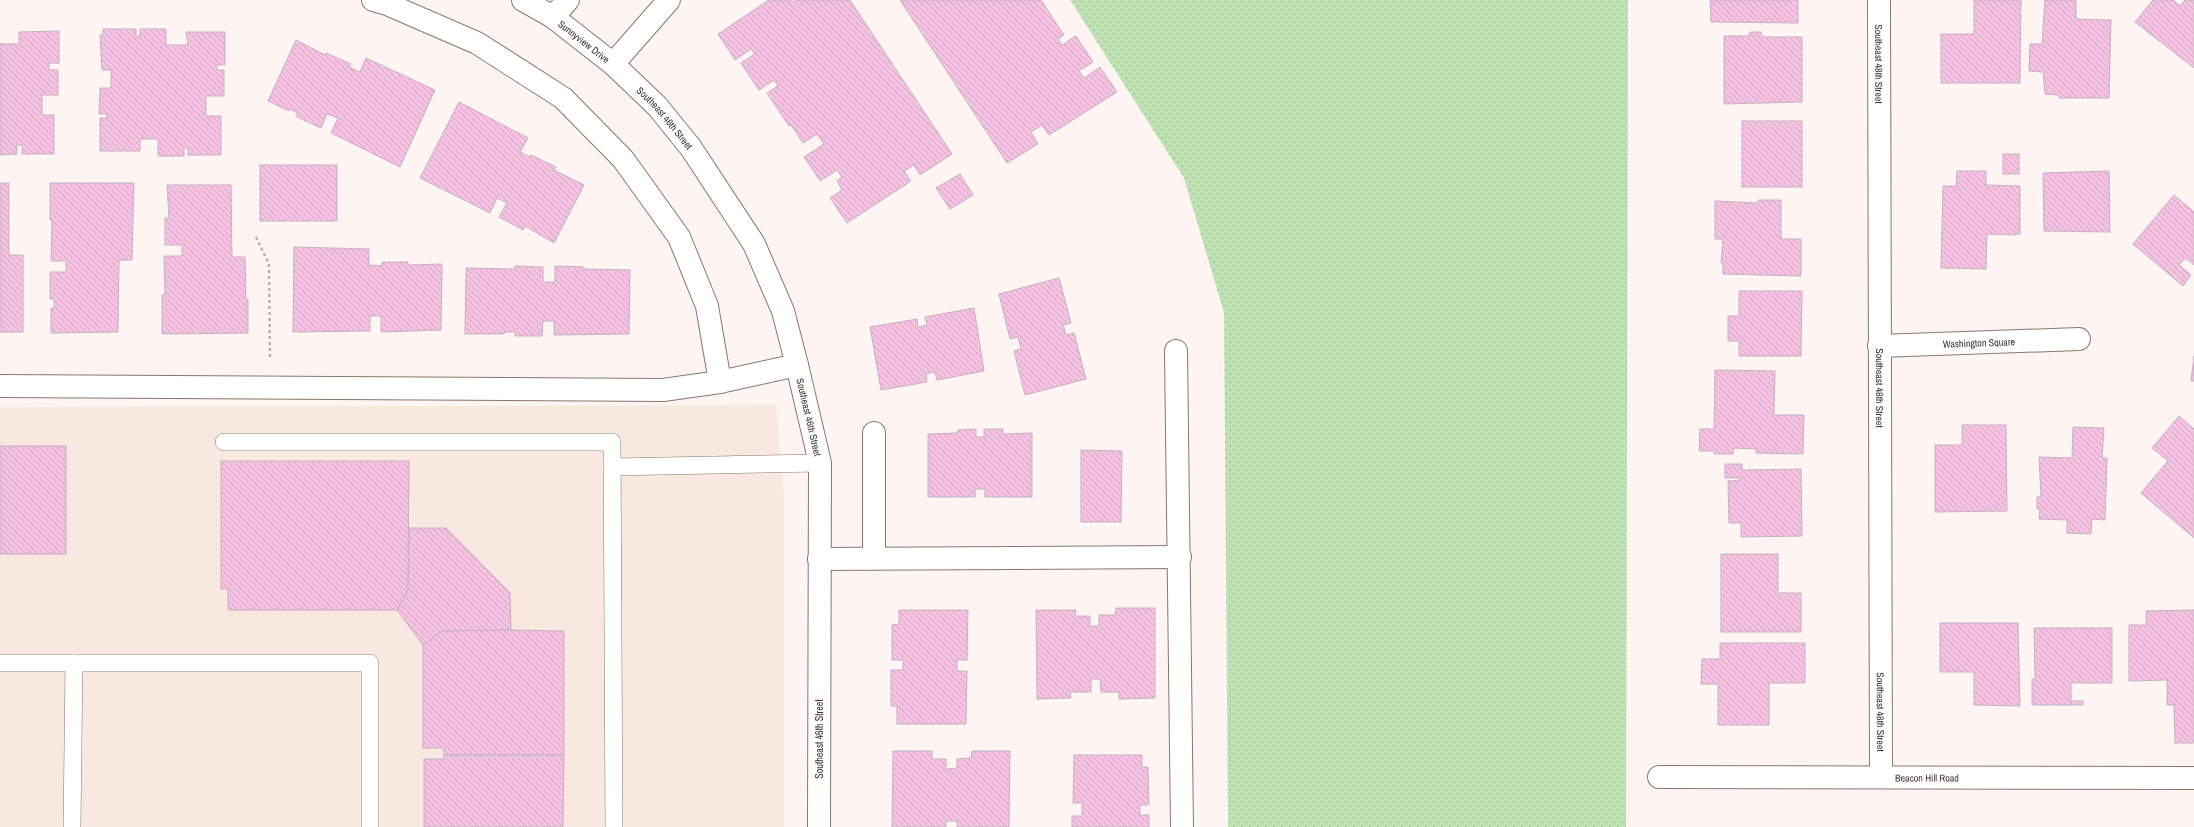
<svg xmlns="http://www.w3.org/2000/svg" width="2194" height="827" viewBox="0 0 2194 827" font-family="'Archivo Narrow',sans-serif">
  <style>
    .built { fill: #f9e8e0 }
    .grass { fill: url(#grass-dots) }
    .building { fill: url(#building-back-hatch); stroke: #c4b2be }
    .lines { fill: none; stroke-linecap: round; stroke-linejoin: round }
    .lane-casing { stroke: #89766e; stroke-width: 18 }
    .street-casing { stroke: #89766e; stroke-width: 24 }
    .path { stroke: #bab1ae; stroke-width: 2.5; stroke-dasharray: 3 3; stroke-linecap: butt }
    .lane { stroke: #fff; stroke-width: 17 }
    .street { stroke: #fff; stroke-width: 22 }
    .labels { text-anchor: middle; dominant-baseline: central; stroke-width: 4; stroke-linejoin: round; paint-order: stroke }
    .street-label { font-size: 10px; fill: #3b3330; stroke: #fff }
  </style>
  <defs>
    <pattern id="grass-dots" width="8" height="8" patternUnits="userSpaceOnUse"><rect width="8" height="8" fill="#bfe2b2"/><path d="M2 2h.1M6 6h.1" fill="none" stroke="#a5c299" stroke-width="1.8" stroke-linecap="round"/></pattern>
    <pattern id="building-back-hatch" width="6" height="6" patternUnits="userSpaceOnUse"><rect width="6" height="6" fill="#f5c2e3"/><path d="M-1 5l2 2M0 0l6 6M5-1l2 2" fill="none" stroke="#d3a7c3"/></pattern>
  </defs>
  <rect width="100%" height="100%" fill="#fef5f2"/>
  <path class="built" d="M776 405 784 491V827H0V407Z"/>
  <path class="grass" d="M1070 0H1628L1626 827H1228L1224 313 1184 178Z"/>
  <g class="building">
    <path d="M769 0H791L793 2 796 0H850L952 154 920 175 914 165 904 171 911 181 847 223 830 198 842 190 837 181 842 177 837 170 820 181 804 157 824 144 817 134 803 143 791 125 789 126 767 93 778 86 774 80 759 90 741 63 755 54 751 49 735 60 718 34Z"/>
    <path d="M900 0H1041L1064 35 1058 39 1062 45 1076 36 1093 62 1079 71 1084 78 1100 67 1117 92 1049 135 1042 125 1031 132 1038 144 1007 163Z"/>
    <path d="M1710 0H1798V23L1711 22Z"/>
    <path d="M1974 0H2021L2020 83H1941V34H1974Z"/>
    <path d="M2045 0H2076V19L2111 20 2109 98H2059V95L2045 94 2043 72 2029 71 2030 44H2042Z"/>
    <path d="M2153 0H2173L2180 6 2185 0H2194V68L2135 22Z"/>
    <path d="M103 29H136V36H140V29H166V45H188L186 32H225V65H217V70H224V96H206V116H221V155H188V148H184V156H158V139H140V151H100V118H107V114H99L100 88H111V70H102L100 35H103Z"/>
    <path d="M59 31V63H49V70H58V95H42V115H54V154H22V145H17V154L0 155V44H19V32Z"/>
    <path d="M1750 32H1761L1763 37H1802V102L1724 104V36H1749Z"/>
    <path d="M296 40 325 55 326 53 351 64 349 67 360 72 366 58 435 90 400 167 331 133 338 118 327 114 321 128 297 117V113L290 109 289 111 268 101Z"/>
    <path d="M459 102 528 138 520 152 530 157 531 155 556 167 554 170 584 185 554 243 525 226 523 230 499 217 507 203 497 198 490 213 420 178Z"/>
    <rect x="1742" y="121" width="60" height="66"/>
    <rect x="2003" y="154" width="16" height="20"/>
    <rect x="260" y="165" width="77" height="56"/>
    <path d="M1957 171H1986V185L2020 186V234H2016V235L1987 234 1986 269 1941 268 1943 186H1956Z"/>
    <path d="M2109 171 2110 232 2044 231 2043 173Z"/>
    <path d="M960 174 973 195 950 209 936 188Z"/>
    <path d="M0 183H9V255H23V332H0Z"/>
    <path d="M50 183H134L132 260H119L118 332 51 333V308H54V299H50V272H66V261H51L52 220H50Z"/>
    <path d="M167 185H231L232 257H245L246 300H248V333L162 334V295H165L164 256H182V245H165V218H169Z"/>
    <path d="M2174 195 2194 212V265L2185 258 2179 265 2191 275 2183 286 2133 244Z"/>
    <path d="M1758 200H1781V239H1801V276L1723 274V263H1721L1723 239H1715V201L1758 203Z"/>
    <path d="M294 247 369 249V265L382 266V262H408V265L442 264 441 330 381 332V316H370V331L293 332Z"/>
    <path d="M515 266 543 267V282H555V266L584 267V269L630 270 629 334 554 335V321H543L542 336H515V332H504V334H465L466 268 514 269Z"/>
    <path d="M1059 278 1071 323 1063 325 1066 335 1074 333 1086 379 1025 395 1014 351 1021 349 1018 337 1010 339 999 294Z"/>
    <path d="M1739 291H1802L1801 356H1739V341H1728V316H1739Z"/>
    <path d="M974 308 984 371 937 380 935 372 926 374 927 382 881 390 870 327 917 319 918 327 927 325 925 317Z"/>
    <path d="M2194 356V381H2191Z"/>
    <path d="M1715 370 1775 371 1774 415H1804L1803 454 1756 453V449L1734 448 1733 454H1714V451H1699L1700 429H1714Z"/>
    <path d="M2179 416 2194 429V538L2141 493 2168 461 2152 448Z"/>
    <path d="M1962 425H2006L2007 511 1935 512V445H1962Z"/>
    <path d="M2073 427 2104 428 2102 458H2107L2105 520 2092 519 2091 534 2067 533V520L2039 519 2040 509H2037V497H2041L2039 457 2072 458Z"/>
    <path d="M976 429V437H984V429H1003V434L1032 433V497H985V489H975V497H928V434L958 433V430Z"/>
    <rect x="0" y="446" width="66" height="108"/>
    <path d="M1081 450 1122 451 1121 522H1081Z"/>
    <path d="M221 461H409L408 590 397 610H228V589H221Z"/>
    <path d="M1725 464H1742V470L1801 469 1802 536 1741 537V523H1729L1728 481 1741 480V478H1725Z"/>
    <path d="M409 528H446L510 593 511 630 442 631 423 645 397 610 408 590Z"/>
    <path d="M1721 554H1778V593H1801V632H1721Z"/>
    <path d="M1116 608H1155V698L1119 699V692H1101L1100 679H1091V692H1070L1071 698 1037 699 1036 610H1076L1075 616H1090V626H1099V615H1115Z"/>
    <path d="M899 610H968L967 660H957V671H967L966 724H897V706H891V670H903V660H892V625L899 624Z"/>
    <path d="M2194 610V743H2175L2174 705H2167V680L2129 681V625H2146V611Z"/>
    <path d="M1940 623H2018L2020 706 1974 705V672H1940Z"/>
    <path d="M2034 628H2112V683H2071V701H2083V705H2032V679H2035Z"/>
    <path d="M511 630 564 631V755H444V748H423V645L442 631Z"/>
    <path d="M1720 643H1805V683H1769V725H1718V684H1701L1702 659H1720Z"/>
    <path d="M893 751H932V759H946V769L957 768V759L971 758 972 751H1010L1009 827H957V821H946V827H892Z"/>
    <path d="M444 755H564L563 827H424V759H444Z"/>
    <path d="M1074 755H1142V767H1148L1149 805H1140V815H1149V827H1072V816H1082V803H1073Z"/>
  </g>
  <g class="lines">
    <defs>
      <g id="lane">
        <path d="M224 442H612L614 827"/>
        <path d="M612 467 820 463"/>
        <path d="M0 663H370V827"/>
        <path d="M72 827 74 663"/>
      </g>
      <g id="street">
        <path d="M373 0 387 4 477 43 563 98 623 159 679 237 707 306 720 382 797 365"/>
        <path id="s1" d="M523 0 553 17 613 64 669 0"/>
        <path id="s2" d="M1879 0 1881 776"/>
        <path d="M553 17 568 0"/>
        <path id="s3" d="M613 64 657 106 691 148 754 244 783 311 797 365 820 463 819 827"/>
        <path id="s4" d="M1879 346 2079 339"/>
        <path d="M1176 351 1182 827"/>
        <path d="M0 386 663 390 720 382"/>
        <path d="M874 433V558"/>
        <path d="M819 559 1180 557"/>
        <path id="s5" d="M1659 777 2194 778"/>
      </g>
    </defs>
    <use href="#lane" class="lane-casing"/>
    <use href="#street" class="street-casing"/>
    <path class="path" d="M256 237 269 264 270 360"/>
    <use href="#lane" class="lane"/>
    <use href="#street" class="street"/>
  </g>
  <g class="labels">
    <g class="street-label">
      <text stroke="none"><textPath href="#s1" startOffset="74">Sunnyview Drive</textPath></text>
      <text stroke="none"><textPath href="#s2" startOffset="64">Southeast 48th Street</textPath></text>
      <text stroke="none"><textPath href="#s3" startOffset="75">Southeast 46th Street</textPath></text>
      <text stroke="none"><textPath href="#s4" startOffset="100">Washington Square</textPath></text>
      <text stroke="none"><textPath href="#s2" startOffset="388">Southeast 48th Street</textPath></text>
      <text stroke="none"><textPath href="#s3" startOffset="412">Southeast 46th Street</textPath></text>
      <text stroke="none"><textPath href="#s2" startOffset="712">Southeast 48th Street</textPath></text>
      <text transform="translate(819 739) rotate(-90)">Southeast 46th Street</text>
      <text stroke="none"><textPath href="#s5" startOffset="268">Beacon Hill Road</textPath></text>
    </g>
  </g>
</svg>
